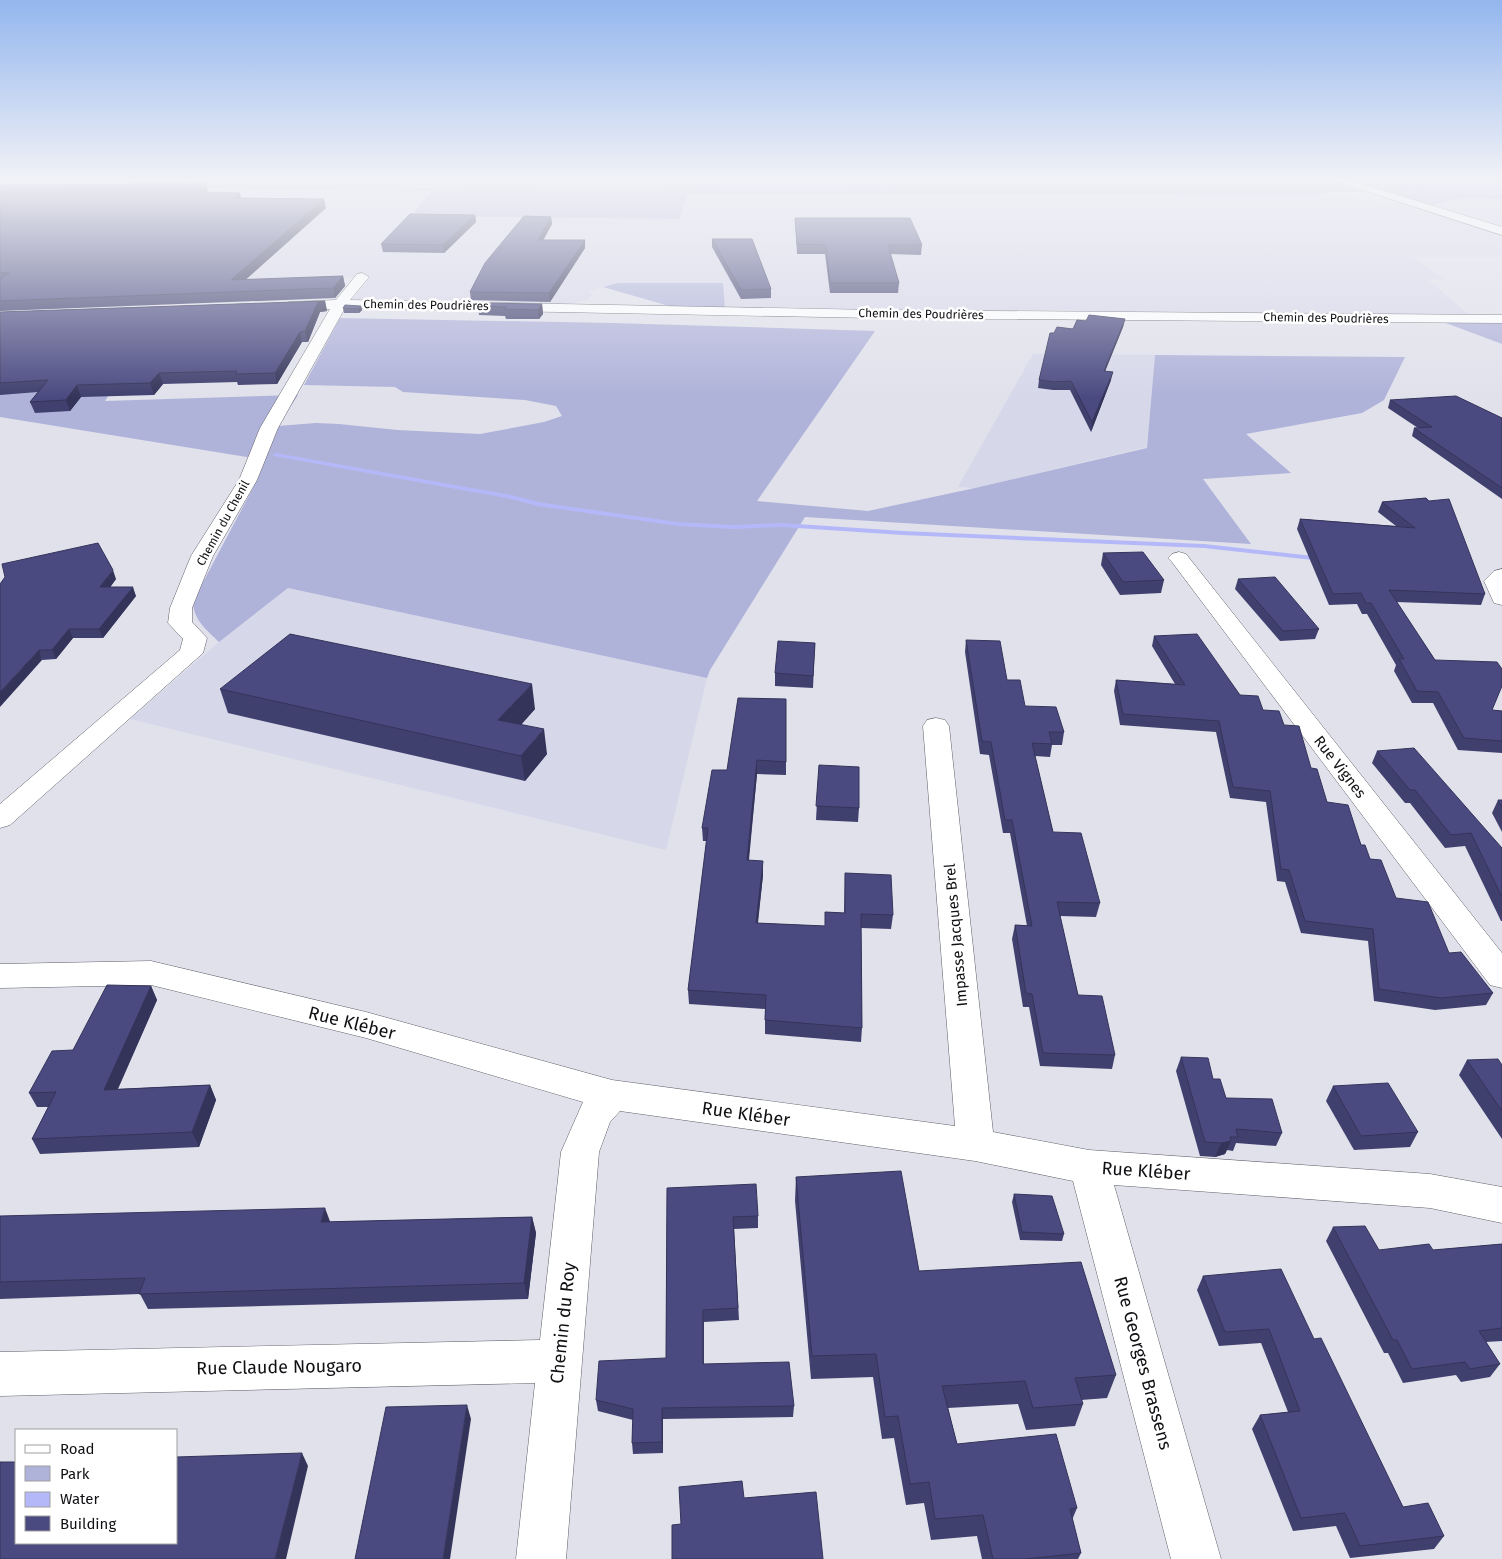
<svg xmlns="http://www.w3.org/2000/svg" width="1502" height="1559" viewBox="0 0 1502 1559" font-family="'Fira Sans',sans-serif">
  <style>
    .built { fill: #d6d7e9 }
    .green { fill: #afb2d9 }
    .water { fill: #b5b8f8 }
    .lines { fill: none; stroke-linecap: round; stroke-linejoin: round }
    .stream { fill: #b5b8f8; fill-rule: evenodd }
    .minor-casing { stroke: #5f6069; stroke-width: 1 }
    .minor { fill: #fff; fill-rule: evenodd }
    .wall { fill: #40406f }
    .shaded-wall { fill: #34345a }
    .building { fill: #4a4a81; stroke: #34345a }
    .labels { text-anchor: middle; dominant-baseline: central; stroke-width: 5; stroke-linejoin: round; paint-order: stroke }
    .far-street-label { font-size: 12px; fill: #101014; stroke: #fff }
    .street-label { font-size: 15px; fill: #101014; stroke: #fff }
    .near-street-label { font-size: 18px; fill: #101014; stroke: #fff }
  </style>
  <rect width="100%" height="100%" fill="#e0e1eb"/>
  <g class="built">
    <path d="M0 179H58L143 187 247 190 433 191 412 215 679 219 688 194 1318 195 1400 203 1502 235V257H1414L1444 279 1429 280 1469 315 1055 313 725 309 722 283H618L588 291 593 294 587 300 563 305 351 302 371 276 0 290Z"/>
    <path d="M1462 198 1502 199V226L1431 205Z"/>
    <path d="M1033 354 1155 355 1147 447 975 488 958 487Z"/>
    <path d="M288 588 707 678 666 850 130 719 219 642Z"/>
  </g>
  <g class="green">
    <path d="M58 179H140L218 185 429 188 876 190 1093 179H1237L1344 185 1364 192H1333L1318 195 688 194 679 219 411 216 432 191C307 191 183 190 58 179Z"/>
    <path d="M501 179H896L671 181Z"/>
    <path d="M1368 187 1502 195V199L1462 198 1431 205Z"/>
    <path d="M618 283H723L725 309 676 308 603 287Z"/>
    <path d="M340 318 612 323 875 331 757 501 868 511 975 488 1147 448 1155 355 1405 357 1384 400 1362 413 1246 434 1291 473 1203 479 1251 544 805 517 710 670 707 678 288 588 219 642C207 630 193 620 193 601L253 488 265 460 0 417V359L136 353 105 401 298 395 278 426 316 423 339 424 397 430 480 434 544 422 562 416 556 406 525 400 403 392 395 387 304 385Z"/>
    <path d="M1443 322 1502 323V344Z"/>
  </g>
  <g class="water">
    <path d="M140 179 671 181 1093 179 876 190 251 186 189 184Z"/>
    <path d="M1237 179H1455L1502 183V195Z"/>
  </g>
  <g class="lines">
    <path class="stream" d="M276 453 512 495 538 502 678 522 732 525 782 523 903 531 1204 544 1322 557 1326 559 1322 561 1204 548 903 535 782 527 732 529 678 526 537 506 511 499 274 456 273 455Z"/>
    <defs>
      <g id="minor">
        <path d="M1329 179H1346L1502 227V235Z"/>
        <path d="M362 273 369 277 350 300 875 310 1502 315V323L875 318 345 308 278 428 257 480 213 556 192 608V622L207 638 203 653 10 825 0 828V804L180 650 183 639 168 623 170 608 191 556 239 480 260 428 330 309 289 310 282 306 289 302 336 300 357 274Z"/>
        <path d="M1179 552 1186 554 1502 953V988L1490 985 1172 562 1168 558 1172 554Z"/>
        <path d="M1502 569V605L1494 603 1484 581 1494 571Z"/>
        <path d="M936 718 945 720 949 726 993 1132 1089 1150 1430 1174 1502 1187V1223L1430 1208 1114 1185 1221 1559H1171L1073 1181 975 1161 620 1111 610 1122 599 1152 566 1559H516L535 1383 0 1396V1352L540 1340 561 1152 583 1102 366 1038 151 985 0 988V964L151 961 366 1012 612 1080 955 1126 923 726 927 720Z"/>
      </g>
    </defs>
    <use href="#minor" class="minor-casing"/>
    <use href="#minor" class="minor"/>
  </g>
  <g class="wall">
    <path d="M0 185 208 192 241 198 326 208 245 280 343 276 345 286 335 298 0 311Z"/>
    <path d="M475 215 476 222 444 253 383 252 381 244Z"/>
    <path d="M551 217 552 224 543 240H585V248L550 302 471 300 470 292Z"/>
    <path d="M795 218 922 245 921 255 890 254 899 283 898 293H830L825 254H797Z"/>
    <path d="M712 239 771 289V298L741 299 712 247Z"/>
    <path d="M325 301 327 311 320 312 308 342H302L277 384 238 385 237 382 163 384 154 395 81 397 70 411 35 413 30 402 38 392 0 395V312Z"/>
    <path d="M542 304 543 314 539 319H506L505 316 479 315 478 306Z"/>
    <path d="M361 306 362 310 359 313H344L343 308Z"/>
    <path d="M1125 319 1123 327 1105 371 1111 380 1091 432 1070 390H1053L1038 388 1039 380 1054 333 1073 329 1086 321Z"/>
    <path d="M1390 400 1502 418V499L1412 436 1414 428H1418L1388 408Z"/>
    <path d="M1426 498 1485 594 1481 605 1396 602 1435 660 1492 710 1502 711V753L1458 750 1433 703H1412L1394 671 1396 665 1367 614H1362L1357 604 1329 605 1297 529 1300 519 1396 526 1378 512 1382 502Z"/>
    <path d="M1103 553 1164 580 1161 593 1120 595 1101 565Z"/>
    <path d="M5 577 116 579 110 587 136 596 103 638H73L56 659 42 660Z"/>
    <path d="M1238 579 1319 629 1315 639 1280 641 1235 589Z"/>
    <path d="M1154 636 1240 695 1263 710 1284 725 1311 768 1327 802 1361 845 1396 898 1449 953 1493 993 1486 1005 1435 1010 1374 1001 1368 941 1301 933 1285 882 1277 881 1266 802 1230 798 1216 732 1120 725 1114 691 1116 680 1175 684 1152 646Z"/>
    <path d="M966 640 1007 680 1025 706 1064 732 1062 745H1052L1050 757 1035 756 1053 832 1100 903 1096 917 1060 916 1078 995 1115 1055 1112 1069 1040 1066 1029 1007H1023L1012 939 1015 925 1027 926 1010 833H1003L989 755 980 754 965 652Z"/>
    <path d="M815 643 813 688 775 686V673Z"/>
    <path d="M220 689 535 709 521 725 547 754 525 781 228 713Z"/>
    <path d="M786 699V775L757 774 749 860 763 875 758 923 825 926V912L844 913 845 873 893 915 891 929 861 928 862 1028 861 1042 765 1034V1009L689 1004 688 990 707 841H703L702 828 727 770Z"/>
    <path d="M1377 751 1502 848V921H1501L1465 846 1445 848 1410 803H1405L1372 763Z"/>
    <path d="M819 765 859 808 858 822 816 820Z"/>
    <path d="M1498 800H1502V832L1492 813Z"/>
    <path d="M151 986 157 1000 118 1089 210 1085 216 1100 199 1147 40 1154 32 1139 48 1107H37L29 1093 73 1050Z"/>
    <path d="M1181 1057 1213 1079 1226 1098 1282 1133 1276 1146 1236 1143 1233 1151 1227 1150 1225 1154 1215 1157 1200 1156 1176 1071Z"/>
    <path d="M1467 1060 1502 1065V1139L1459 1075Z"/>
    <path d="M1333 1086 1418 1132 1410 1147 1354 1150 1326 1101Z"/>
    <path d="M796 1177 919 1271 1116 1375 1107 1398 1081 1400 1083 1404 1075 1426 1026 1430 1018 1404 948 1408 957 1444 1077 1508 1072 1520 1081 1553 1078 1559H982L977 1536 931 1540 924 1503 906 1505 894 1438 882 1439 873 1377 811 1379 795 1201Z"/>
    <path d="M667 1188 758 1216V1228L734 1229 739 1320 704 1322V1364L794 1406 793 1417 663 1419V1453L633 1454 632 1443 633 1420 598 1411 596 1400 666 1358Z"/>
    <path d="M1014 1194 1064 1234 1062 1241 1020 1240 1012 1202Z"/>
    <path d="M0 1216 330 1222 532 1217 536 1233 528 1299 148 1309 140 1294 0 1299Z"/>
    <path d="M1333 1227 1379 1250H1433L1502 1244V1341L1486 1342 1500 1364 1490 1377 1461 1382 1456 1375 1403 1383 1388 1353H1384L1326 1241Z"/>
    <path d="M1203 1276 1314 1339 1403 1507 1444 1536 1434 1549 1350 1558 1336 1526 1293 1531 1252 1429 1260 1415 1288 1412 1261 1343 1219 1346 1197 1290Z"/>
  </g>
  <g class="shaded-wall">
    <path d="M206 184 208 192H195Z"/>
    <path d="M240 193 242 201 234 198Z"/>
    <path d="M324 199 326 208 234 290 231 280Z"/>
    <path d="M475 215 476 222 444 253 443 245Z"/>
    <path d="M551 217 552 224 539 248 538 240Z"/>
    <path d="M585 240V248L550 302 549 293Z"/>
    <path d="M343 276 345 286 335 298 333 288Z"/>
    <path d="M325 301 327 311 320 312 308 342 305 331 318 302Z"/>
    <path d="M542 304 543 314 539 319 538 310Z"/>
    <path d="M361 306 362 310 359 313 358 309Z"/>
    <path d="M1125 319 1123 327 1102 379 1104 371Z"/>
    <path d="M300 332 302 342 277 384 275 373Z"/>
    <path d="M1113 372 1111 380 1091 432 1092 422Z"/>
    <path d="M159 373 163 384 154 395 150 383Z"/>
    <path d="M77 385 81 397 70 411 66 400Z"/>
    <path d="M113 570 116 579 104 596 100 587Z"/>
    <path d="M133 587 136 596 103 638 99 629Z"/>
    <path d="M69 629 73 638 56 659 52 650Z"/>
    <path d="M39 650 42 660 0 707V692Z"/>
    <path d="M532 684 535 709 502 745 498 720Z"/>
    <path d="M544 729 547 754 525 781 521 756Z"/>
    <path d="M757 760V774L747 874V860Z"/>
    <path d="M763 861V875L756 937V923Z"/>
    <path d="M151 986 157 1000 111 1104 104 1090Z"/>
    <path d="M210 1085 216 1100 199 1147 192 1132Z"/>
    <path d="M1231 1141 1225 1154 1215 1157 1221 1143Z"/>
    <path d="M325 1208 331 1224 321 1222Z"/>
    <path d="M532 1217 536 1233 528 1299 524 1283Z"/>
    <path d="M467 1405 471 1419 450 1559H443Z"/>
    <path d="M662 1408 663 1419V1453L662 1442Z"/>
    <path d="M302 1453 308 1466 286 1559H275Z"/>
  </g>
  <g class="building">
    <path d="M206 184 195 192 240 193 234 198 324 199 231 280 343 276 333 288 0 301V279L9 273H0V185Z"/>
    <path d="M410 214 475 215 443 245 381 244Z"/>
    <path d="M524 216 551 217 538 240H585L549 293 470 292 485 263Z"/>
    <path d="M795 218H910L922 245H888L899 283H830L826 245 797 244Z"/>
    <path d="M712 239H752L771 289 741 290Z"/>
    <path d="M325 301 318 302 305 331 300 332 275 373 235 374 237 371 159 373 150 383 77 385 66 400 30 402 48 380 0 383V312Z"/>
    <path d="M480 303 542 304 538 310 504 309 506 307 478 306Z"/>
    <path d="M345 305 361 306 358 309 343 308Z"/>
    <path d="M1089 315 1125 319 1104 371 1113 372 1092 422 1071 381 1054 382 1039 380 1050 333H1054L1057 327 1073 329 1077 320 1086 321Z"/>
    <path d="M1456 396 1502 418V488L1414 428 1432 427 1390 400Z"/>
    <path d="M1426 498 1429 501 1449 499 1485 594 1389 590 1435 660 1497 662 1502 669V686L1492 710 1502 711V741L1464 738 1438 692 1417 691 1399 659H1404L1371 603H1366L1361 593 1333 594 1300 519 1415 528 1382 502Z"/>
    <path d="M98 543 113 570 100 587H133L99 629H69L52 650H39L0 692V584L5 577 2 564Z"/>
    <path d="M1143 552 1164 580 1123 582 1103 553Z"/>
    <path d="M1275 577 1319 629 1283 631 1238 579Z"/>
    <path d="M290 634 532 684 498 720 544 729 521 756 220 689Z"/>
    <path d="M1197 634 1240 695 1258 696 1263 710 1279 711 1284 725 1299 726 1311 768 1317 769 1327 802 1348 805 1361 845H1365L1370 859 1381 860 1396 898 1428 902 1449 953 1461 952 1493 993 1441 998 1379 989 1373 929 1305 921 1289 870 1281 869 1270 791 1233 787 1219 721 1123 714 1116 680 1185 685 1154 636Z"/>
    <path d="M966 640 1000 641 1007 680H1020L1025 706 1056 707 1064 732H1049L1052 744 1032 743 1053 832 1081 833 1100 903 1057 902 1078 995 1102 996 1115 1055 1043 1053 1032 994 1026 993 1015 925 1032 926 1012 820H1005L991 742 982 741Z"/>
    <path d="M778 641 815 643 813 676 775 673Z"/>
    <path d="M738 698 786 699V762L757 760 747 860 763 861 756 923 825 926V912L845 913V873L891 875 893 915 861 914 862 1028 765 1020 766 995 688 990 708 828H702L712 770H727Z"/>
    <path d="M1414 748 1502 848V897L1471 833 1451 835 1415 790H1410L1377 751Z"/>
    <path d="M819 765 859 767V808L816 806Z"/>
    <path d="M1498 800H1502V808Z"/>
    <path d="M107 985 151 986 104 1090 210 1085 192 1132 32 1139 56 1092 29 1093 52 1051 73 1050Z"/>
    <path d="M1181 1057 1208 1058 1213 1079H1220L1226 1098 1272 1099 1282 1133 1236 1129 1238 1137H1230L1231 1141 1221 1143 1205 1142Z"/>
    <path d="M1498 1059 1502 1065V1111L1467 1060Z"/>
    <path d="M1388 1083 1418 1132 1361 1136 1333 1086Z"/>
    <path d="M901 1171 919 1271 1081 1262 1116 1375 1075 1378 1083 1404 1033 1408 1025 1381 942 1386 957 1444 1056 1434 1077 1508 1070 1509 1081 1553 1026 1559H993L983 1515 935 1519 929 1482 910 1484 898 1416 885 1417 876 1354 812 1356 796 1177Z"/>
    <path d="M756 1184 758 1216 733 1217 738 1308 703 1310V1364L789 1362 794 1406 662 1408V1442L632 1443 633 1409 596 1400 599 1361 666 1358 667 1188Z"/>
    <path d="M1014 1194 1052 1196 1064 1234 1022 1232Z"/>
    <path d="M325 1208 321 1222 532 1217 524 1283 139 1294 145 1278 0 1282V1216Z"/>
    <path d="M1365 1226 1379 1250 1429 1244 1433 1250 1502 1244V1328L1479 1331 1500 1364 1470 1369 1465 1362 1412 1369 1397 1340H1393L1333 1227Z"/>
    <path d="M1281 1269 1314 1339 1321 1338 1403 1507 1428 1503 1444 1536 1360 1546 1345 1513 1301 1518 1260 1415 1300 1411 1269 1329 1225 1332 1203 1276Z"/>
    <path d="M467 1405 443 1559H355L386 1407Z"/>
    <path d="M302 1453 275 1559H0V1462H16V1543H176V1457Z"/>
    <path d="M742 1481 744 1498 816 1492 823 1559H672V1525L681 1524 679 1487Z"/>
  </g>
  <linearGradient id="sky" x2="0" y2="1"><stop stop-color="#93b6ee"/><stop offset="0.45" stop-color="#f1f2f6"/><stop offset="1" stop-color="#f1f2f6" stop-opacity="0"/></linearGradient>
  <rect width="1502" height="398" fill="url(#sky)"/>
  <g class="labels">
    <g class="far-street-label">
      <text transform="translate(426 305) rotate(1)">Chemin des Poudrières</text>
      <text transform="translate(921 314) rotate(1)">Chemin des Poudrières</text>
      <text transform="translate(1326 318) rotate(1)">Chemin des Poudrières</text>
      <text transform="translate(223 523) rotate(-61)">Chemin du Chenil</text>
    </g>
    <g class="street-label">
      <text transform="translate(1340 767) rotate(52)">Rue Vignes</text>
      <text transform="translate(956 935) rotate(-95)">Impasse Jacques Brel</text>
    </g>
    <g class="near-street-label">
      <text transform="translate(352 1023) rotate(14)">Rue Kléber</text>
      <text transform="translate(746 1114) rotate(8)">Rue Kléber</text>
      <text transform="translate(1146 1171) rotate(4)">Rue Kléber</text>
      <text transform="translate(563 1323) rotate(-84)">Chemin du Roy</text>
      <text transform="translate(1143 1363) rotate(75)">Rue Georges Brassens</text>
      <text transform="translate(279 1367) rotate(-1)">Rue Claude Nougaro</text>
    </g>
  </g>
  <rect x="15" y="1429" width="162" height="115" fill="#ffffff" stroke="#9f9fa1"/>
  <rect x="25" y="1445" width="25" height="8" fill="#ffffff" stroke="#9f9fa1"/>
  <text x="60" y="1454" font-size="15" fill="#101014">Road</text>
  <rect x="25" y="1466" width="25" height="15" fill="#afb2d9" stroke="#9f9fa1"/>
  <text x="60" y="1479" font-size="15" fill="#101014">Park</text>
  <rect x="25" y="1492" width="25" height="15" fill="#b5b8f8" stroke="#9f9fa1"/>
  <text x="60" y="1504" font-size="15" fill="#101014">Water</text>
  <rect x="25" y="1516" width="25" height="15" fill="#4a4a81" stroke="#9f9fa1"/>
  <text x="60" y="1529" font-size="15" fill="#101014">Building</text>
</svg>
